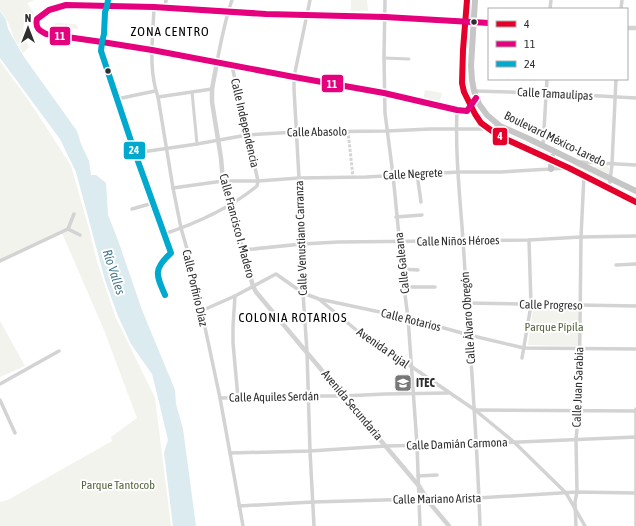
<svg xmlns="http://www.w3.org/2000/svg" width="636" height="526" viewBox="0 0 636 526" font-family="'Asap Condensed',sans-serif">
  <style>
    .green { fill: #f1f3ec }
    .water { fill: #dbebef }
    .lines { fill: none; stroke-linecap: round; stroke-linejoin: round }
    .pedestrian-tunnel { stroke: #d5d5d5; stroke-width: 3; stroke-dasharray: 3 1.5; stroke-linecap: butt }
    .pedestrian { stroke: #d3d3d3; stroke-width: 3 }
    .minor { stroke: #d3d3d3; stroke-width: 3.5 }
    .tertiary { stroke: #d3d3d3; stroke-width: 4.5 }
    .primary { stroke: #c6c6c6; stroke-width: 6 }
    .bus-1-casing { stroke: #fff; stroke-width: 9 }
    .bus-2-casing { stroke: #fff; stroke-width: 9 }
    .bus-3-casing { stroke: #fff; stroke-width: 9 }
    .bus-1 { stroke: #e4002b; stroke-width: 6 }
    .bus-2 { stroke: #e5007d; stroke-width: 6 }
    .bus-3 { stroke: #00a9ce; stroke-width: 6 }
    .bus-dot { fill: #2e2e2e; stroke: #fff; stroke-width: 1.5 }
    .labels { text-anchor: middle; dominant-baseline: central; stroke-width: 4; stroke-linejoin: round; paint-order: stroke }
    .street-label { font-size: 12px; fill: #2e2e2e; stroke: #fff }
    .park-label { font-size: 12px; fill: #586640; stroke: #fff }
    .poi-label { font-size: 12px; font-weight: bold; fill: #2e2e2e; stroke: #fff; text-anchor: start }
    .neighbourhood-label { font-size: 13px; letter-spacing: 1px; fill: #000; stroke: #fff }
    .water-label { font-size: 13px; font-style: italic; fill: #447989; stroke: #fff }
    .line-badge { stroke: #fff; stroke-width: 1.5 }
    .badge-label { font-size: 11px; text-anchor: middle; font-weight: bold; fill: #fff }
  </style>
  <rect width="100%" height="100%" fill="#fff"/>
  <g class="green">
    <path d="M0 0H33V1L27 3 34 13 28 17H26C21 30 24 35 29 47L23 53 14 38 8 22 0 10Z"/>
    <path d="M351 0H367L368 11H351Z"/>
    <path d="M55 23 75 24 78 27V29L55 27Z"/>
    <path d="M467 27 468 28 466 51C468 58 466 66 466 73 467 82 471 90 471 98L470 99 466 86 464 73Z"/>
    <path d="M0 61 31 104 71 166 89 229 97 262 115 316 155 398 171 526H0V502L8 500 112 441 111 437 137 418 104 330 62 233 0 262Z"/>
    <path d="M425 90 442 93 439 104 423 101Z"/>
    <path d="M499 130C516 138 532 145 548 153L549 156 499 133Z"/>
    <path d="M571 165H576L608 181V183Z"/>
    <path d="M604 165 609 168V174L595 168V167Z"/>
    <path d="M533 309H578V346L528 345Z"/>
    <path d="M0 321 25 366 0 377Z"/>
  </g>
  <path class="water" d="M0 11 6 20 8 29 24 57 77 131 81 144 89 161 91 175H96L106 183 108 215 119 243 142 310 175 390 176 404 183 429 196 526H173L164 453 168 440 159 402 152 374 131 344 118 316 105 280 76 172 60 139 0 58Z"/>
  <g class="lines">
    <path class="pedestrian-tunnel" d="M348 131 353 177"/>
    <g class="pedestrian">
      <path d="M384 58 409 59"/>
      <path d="M192 92 197 144"/>
    </g>
    <g class="minor">
      <path d="M108 0 107 6 105 12 104 34 102 42 101 51 135 153 171 253C153 269 156 275 165 295"/>
      <path d="M310 0 294 77V89L299 178V201L302 244 303 293 307 352 310 451 314 526"/>
      <path d="M385 0 384 58 385 113 393 175 404 287 408 318 417 445 420 526"/>
      <path d="M154 7C153 37 148 69 158 97L173 188 181 228 189 256 196 285 220 398 230 453 243 526"/>
      <path d="M165 8 166 0"/>
      <path d="M550 9 551 0"/>
      <path d="M621 9 622 0"/>
      <path d="M217 62C221 41 225 20 232 0"/>
      <path d="M474 91 546 93 636 98"/>
      <path d="M158 97 212 89"/>
      <path d="M117 99 155 91"/>
      <path d="M457 110C455 153 460 197 463 240 469 336 477 431 480 526"/>
      <path d="M543 146 547 79"/>
      <path d="M135 153 197 144 247 135 296 132 387 131 430 129H489L500 126"/>
      <path d="M581 162 636 165"/>
      <path d="M417 174 421 202"/>
      <path d="M173 188 223 181H258L299 178 366 177 459 172H500L567 168"/>
      <path d="M609 189 612 164 616 79"/>
      <path d="M132 209 153 203"/>
      <path d="M396 217 422 215"/>
      <path d="M68 229 80 235"/>
      <path d="M164 234C197 223 230 208 257 186L258 181 253 159 232 66"/>
      <path d="M243 250 302 244 338 242 529 240 581 237 636 236"/>
      <path d="M0 261 68 229 74 214"/>
      <path d="M616 265 636 264"/>
      <path d="M402 269 418 270"/>
      <path d="M404 287H435"/>
      <path d="M235 296 233 326V343L238 398"/>
      <path d="M320 300 372 343 412 367 475 410 514 442 566 493 585 526"/>
      <path d="M466 303 636 306"/>
      <path d="M201 311 235 296 276 274 303 293 319 299 408 318 469 335 524 348 636 349"/>
      <path d="M522 358 531 305 529 240"/>
      <path d="M0 384 59 351"/>
      <path d="M220 398 307 396H343L385 394 448 393"/>
      <path d="M0 400 15 433"/>
      <path d="M475 410 636 411"/>
      <path d="M230 453 310 451 386 446 476 444 636 437"/>
      <path d="M418 476 437 475"/>
      <path d="M239 506 313 502 419 499 428 501 577 492 636 493"/>
      <path d="M576 526 575 502 577 492 576 439 579 410 581 237 584 175"/>
      <path d="M636 526V409"/>
    </g>
    <g class="tertiary">
      <path d="M627 28H636"/>
      <path d="M217 62 212 89V102L221 158 223 181 253 286 256 292 419 486 428 501 449 526"/>
      <path d="M476 98 467 111 457 110 384 93 294 77 152 50 102 42 46 34C39 30 35 28 37 19L49 10 66 5 154 7 266 14 385 17 489 23"/>
    </g>
    <g class="primary">
      <path d="M467 0 463 50 462 83 464 92 475 114 481 123 499 136 569 168 636 202"/>
      <path d="M475 0 471 66 472 80 474 91 479 104 487 115 500 126 527 138 636 191"/>
      <path d="M551 169 552 157"/>
    </g>
    <defs>
      <path id="bus-1" d="M467 0 463 50 462 83 464 92 475 114 481 123 499 136 569 168 636 202"/>
      <path id="bus-2" d="M476 98 467 111 457 110 384 93 294 77 152 50 102 42 46 34C39 30 35 28 37 19L49 10 66 5 154 7 266 14 385 17 489 23"/>
      <path id="bus-3" d="M108 0 107 6 105 12 104 34 102 42 101 51 135 153 171 253C153 269 156 275 165 295"/>
    </defs>
    <use href="#bus-1" class="bus-1-casing"/>
    <use href="#bus-2" class="bus-2-casing"/>
    <use href="#bus-3" class="bus-3-casing"/>
    <use href="#bus-1" class="bus-1"/>
    <use href="#bus-2" class="bus-2"/>
    <use href="#bus-3" class="bus-3"/>
  </g>
  <defs>
    <symbol id="university-square" viewBox="-11 -11 22 22"><rect x="-9" y="-9" width="18" height="18" rx="4" fill="#777" stroke="#fff"/><path d="M0-5L7-2L0 1L-7-2ZM-4 1L0 2.5L4 1V4Q0 6-4 4Z" fill="#fff"/></symbol>
  </defs>
  <g fill-rule="evenodd">
    <use href="#university-square" x="393" y="373" width="20" height="20"/>
  </g>
  <g class="bus-dot">
    <circle cx="474" cy="22" r="3.5"/>
    <circle cx="108" cy="71" r="3.5"/>
  </g>
  <g class="labels">
    <g class="street-label">
      <text transform="translate(555 94) rotate(3)">Calle Tamaulipas</text>
      <text transform="translate(245 123) rotate(77)">Calle Independencia</text>
      <text transform="translate(317 132) rotate(-1)">Calle Abasolo</text>
      <text transform="translate(555 139) rotate(26)">Boulevard México-Laredo</text>
      <text transform="translate(413 174) rotate(-3)">Calle Negrete</text>
      <text transform="translate(237 226) rotate(75)">Calle Francisco I. Madero</text>
      <text transform="translate(301 238) rotate(-92)">Calle Venustiano Carranza</text>
      <text transform="translate(458 241) rotate(-1)">Calle Niños Héroes</text>
      <text transform="translate(402 263) rotate(-96)">Calle Galeana</text>
      <text transform="translate(195 288) rotate(77)">Calle Porfirio Díaz</text>
      <text transform="translate(551 305) rotate(1)">Calle Progreso</text>
      <text transform="translate(468 318) rotate(-94)">Calle Álvaro Obregón</text>
      <text transform="translate(411 320) rotate(14)">Calle Rotarios</text>
      <text transform="translate(383 348) rotate(35)">Avenida Pujal</text>
      <text transform="translate(578 387) rotate(-88)">Calle Juan Sarabia</text>
      <text transform="translate(274 397) rotate(-1)">Calle Aquiles Serdán</text>
      <text transform="translate(352 405) rotate(50)">Avenida Secundaria</text>
      <text transform="translate(457 444) rotate(-2)">Calle Damián Carmona</text>
      <text transform="translate(437 499) rotate(-1)">Calle Mariano Arista</text>
    </g>
    <g class="park-label">
      <text x="554" y="327">Parque Pípila</text>
      <text x="118" y="485">Parque Tantocob</text>
    </g>
    <g class="poi-label">
      <text x="416" y="383">ITEC</text>
    </g>
    <g class="neighbourhood-label">
      <text x="170" y="31">ZONA CENTRO</text>
      <text x="293" y="317">COLONIA ROTARIOS</text>
    </g>
    <g class="water-label">
      <text transform="translate(114 272) rotate(72)">Río Valles</text>
    </g>
  </g>
  <g class="line-badge">
    <rect x="49" y="26" width="22" height="20" rx="4" fill="#e5007d"/>
    <rect x="321" y="74" width="23" height="19" rx="4" fill="#e5007d"/>
    <rect x="492" y="127" width="16" height="19" rx="4" fill="#e4002b"/>
    <rect x="123" y="141" width="23" height="19" rx="4" fill="#00a9ce"/>
  </g>
  <g class="badge-label">
    <text x="60" y="40">11</text>
    <text x="332" y="88">11</text>
    <text x="500" y="140">4</text>
    <text x="134" y="154">24</text>
  </g>
  <rect x="488" y="8" width="140" height="72" fill="#ffffff" stroke="#ababab"/>
  <rect x="496" y="21" width="20" height="6" fill="#e4002b" stroke="#ababab"/>
  <text x="524" y="28" font-size="12" fill="#2e2e2e">4</text>
  <rect x="496" y="41" width="20" height="6" fill="#e5007d" stroke="#ababab"/>
  <text x="524" y="48" font-size="12" fill="#2e2e2e">11</text>
  <rect x="496" y="61" width="20" height="6" fill="#00a9ce" stroke="#ababab"/>
  <text x="524" y="68" font-size="12" fill="#2e2e2e">24</text>
  <g transform="translate(28 28)" stroke="#ffffff" stroke-width="3" paint-order="stroke">
  <path d="M0-3L7 15L0 10L-7 15Z" fill="#2e2e2e"/>
  <text y="-6" font-size="11" font-weight="bold" text-anchor="middle" fill="#2e2e2e">N</text>
  </g>
</svg>
